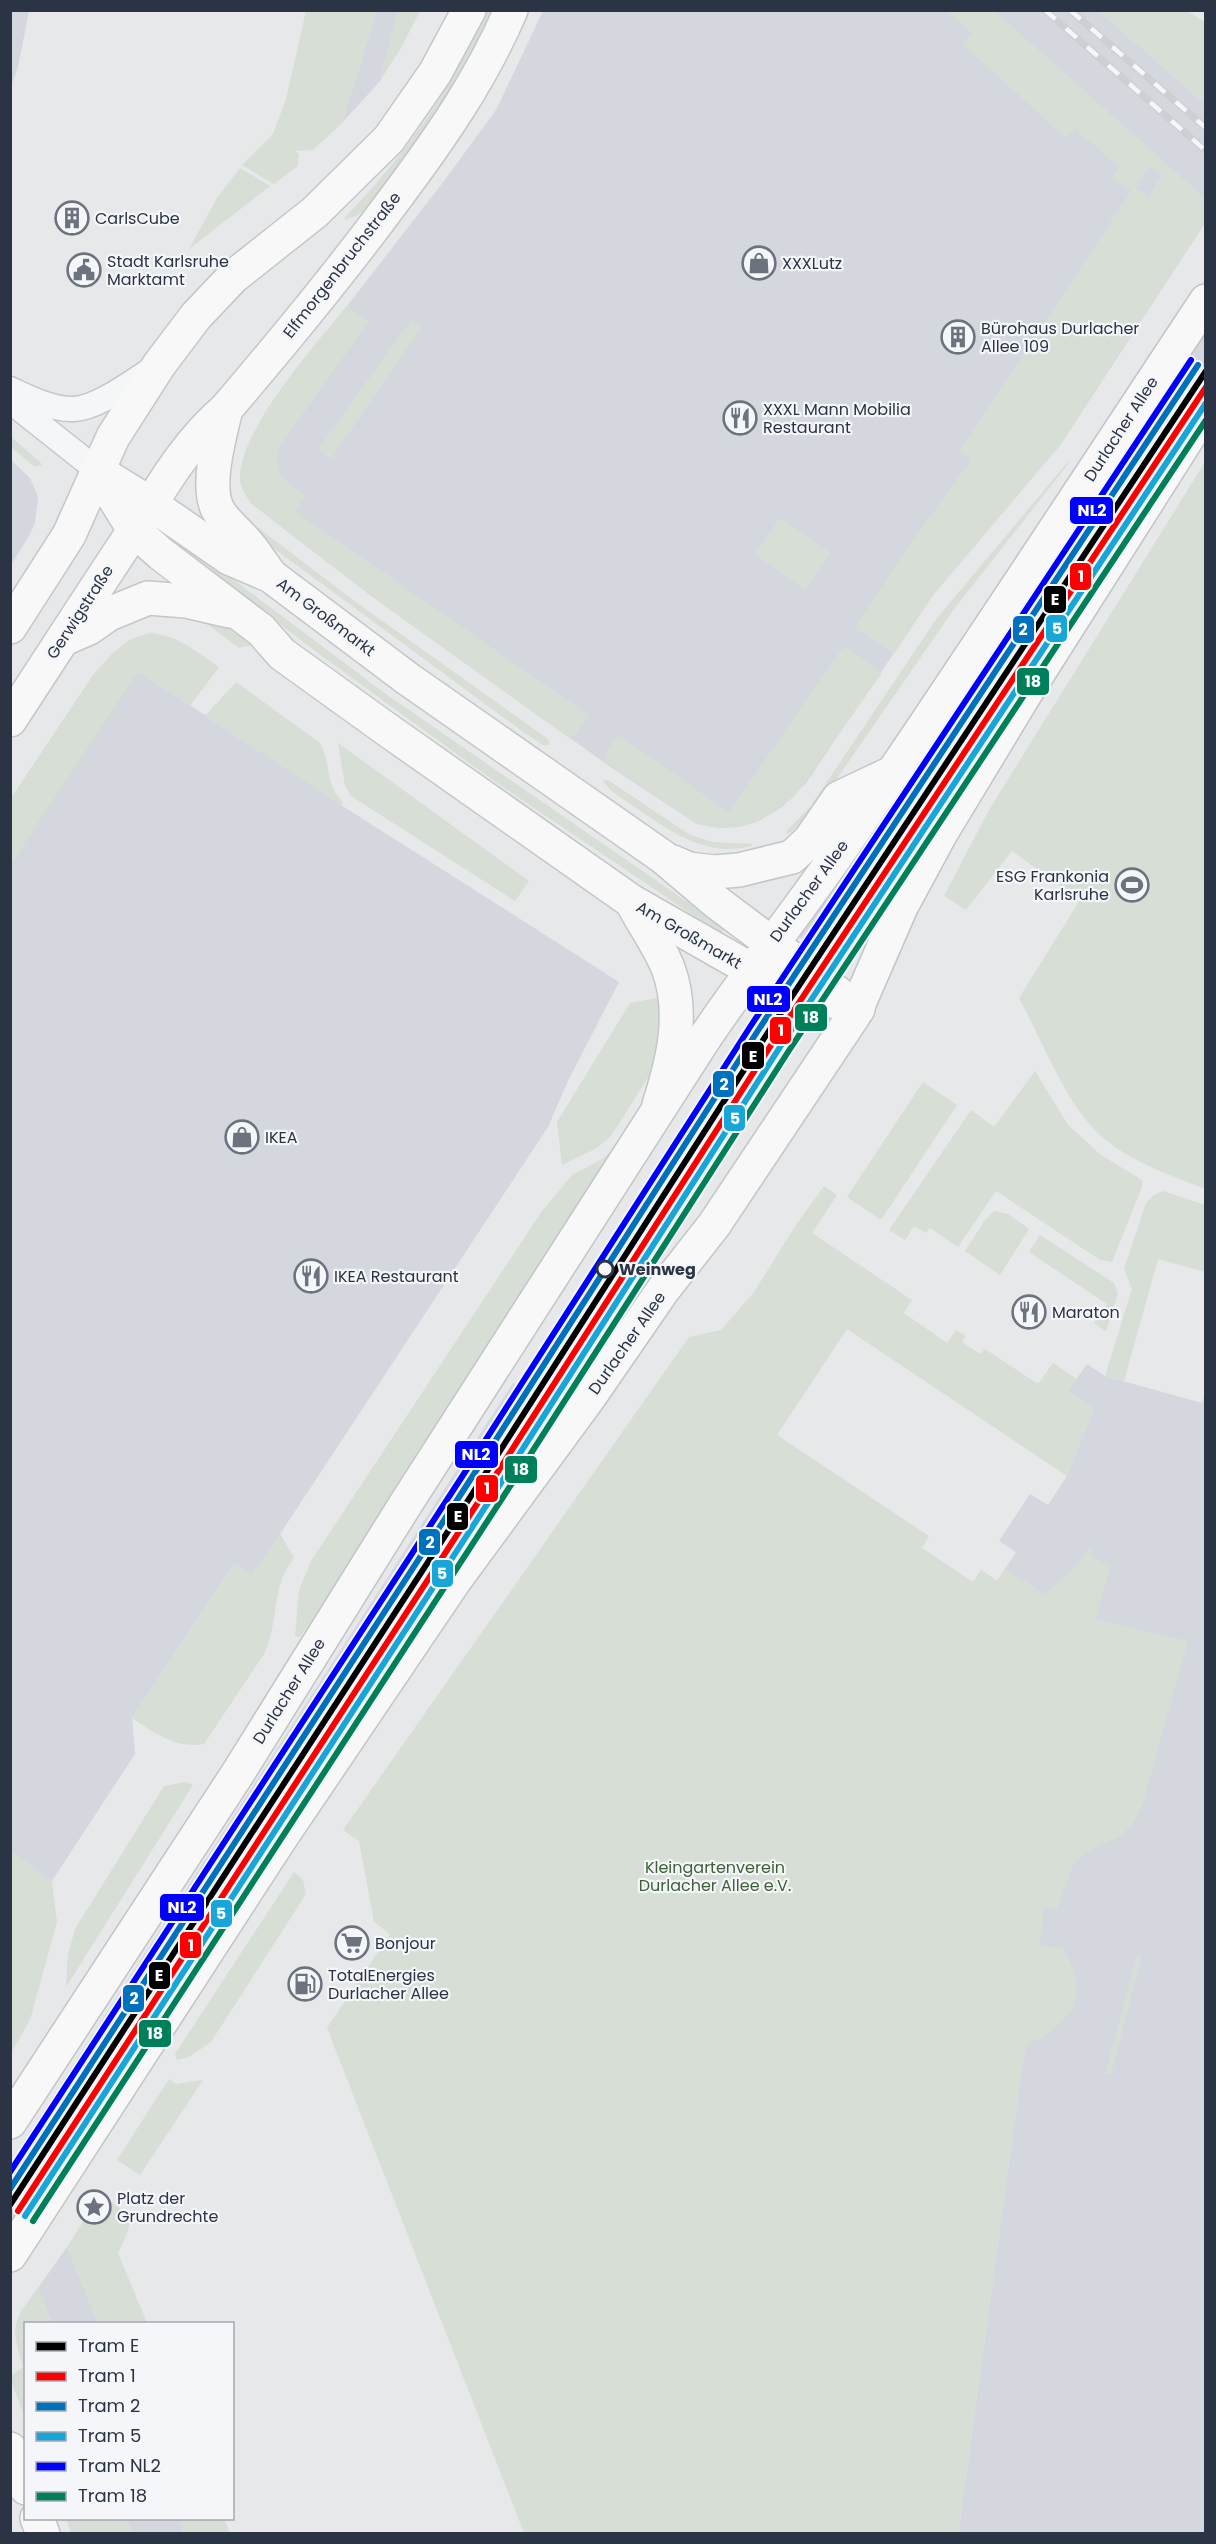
<svg xmlns="http://www.w3.org/2000/svg" width="1216" height="2544" viewBox="0 0 1216 2544" font-family="Poppins,sans-serif">
  <style>
    .built { fill: #d4d7dd }
    .green { fill: #d6ded6; fill-rule: evenodd }
    .lines { fill: none; stroke-linecap: round; stroke-linejoin: round }
    .street-casing { stroke: #c4c6c8; stroke-width: 27 }
    .secondary-casing { stroke: #c4c6c8; stroke-width: 36 }
    .primary-casing { stroke: #c2c5c8; stroke-width: 36 }
    .street { stroke: #f5f6f7; stroke-width: 24 }
    .secondary { stroke: #f8f8f8; stroke-width: 33 }
    .primary { stroke: #f8f8f8; stroke-width: 33 }
    .rail-casing { stroke: #cecfd2; stroke-width: 7 }
    .rail { stroke: #f4f6f9; stroke-width: 4.5; stroke-dasharray: 14; stroke-linecap: butt }
    .tram-1-casing { stroke: #f4f6f9; stroke-width: 10 }
    .tram-2-casing { stroke: #f4f6f9; stroke-width: 10 }
    .tram-3-casing { stroke: #f4f6f9; stroke-width: 10 }
    .tram-4-casing { stroke: #f4f6f9; stroke-width: 10 }
    .tram-5-casing { stroke: #f4f6f9; stroke-width: 10 }
    .tram-6-casing { stroke: #f4f6f9; stroke-width: 10 }
    .tram-1 { stroke: #000; stroke-width: 6 }
    .tram-2 { stroke: #f00; stroke-width: 6 }
    .tram-3 { stroke: #0071bc; stroke-width: 6 }
    .tram-4 { stroke: #18a6d9; stroke-width: 6 }
    .tram-5 { stroke: #00f; stroke-width: 6 }
    .tram-6 { stroke: #00805a; stroke-width: 6 }
    .stop-dot { fill: #f4f6f9; stroke: #2b3445; stroke-width: 3 }
    .labels { text-anchor: middle; dominant-baseline: central; stroke-width: 4.5; stroke-linejoin: round; paint-order: stroke }
    .poi-label { font-size: 16px; fill: #2b3445; stroke: #f4f6f9; text-anchor: start }
    .street-label { font-size: 16px; fill: #2b3445; stroke: #f4f6f9 }
    .stop-label { font-size: 16px; font-weight: bold; fill: #2b3445; stroke: #f4f6f9; text-anchor: start }
    .park-label { font-size: 16px; fill: #3f6138; stroke: #f4f6f9 }
    .line-badge { stroke: #f4f6f9; stroke-width: 2 }
    .badge-label { font-size: 16px; text-anchor: middle; font-weight: bold; fill: #fff }
  </style>
  <rect width="100%" height="100%" fill="#e6e8ea"/>
  <g class="built">
    <path d="M11 10 29 11 18 67 11 87Z"/>
    <path d="M377 11H398L380 81 342 123Z"/>
    <path d="M543 11H1099L1205 104V223L1061 444 933 595 806 783 782 807 757 822 739 827 719 828 697 824 612 768 370 595 275 522 251 503 244 492 240 480 241 468 246 452 265 412 447 177 496 110Z"/>
    <path d="M1205 329V382L927 805 908 838 865 929 850 944 840 948H814L806 944 799 936Z"/>
    <path d="M11 460 30 478 38 497 35 523 30 534 11 565Z"/>
    <path d="M138 671 341 805 619 982 568 1081 548 1127 280 1534 252 1575 234 1564 132 1718 135 1754 52 1881 11 1852V863Z"/>
    <path d="M749 1024 772 1039 553 1377 564 1385 494 1482 491 1480 13 2218H11V2161L513 1383 517 1385Z"/>
    <path d="M1087 1364 1105 1376 1202 1403 1205 1394V2533L958 2534 1025 2046 981 1570 997 1581 1016 1552 999 1541 1030 1494 1048 1505 1067 1476 1094 1408 1068 1391Z"/>
    <path d="M67 2247 98 2323H52L38 2288Z"/>
    <path d="M126 2519H178L184 2533H132Z"/>
  </g>
  <g class="green">
    <path d="M306 11H377L342 123 313 150 295 151 299 154 298 166 274 184 242 165 273 134 286 99Z"/>
    <path d="M398 11H420L401 48 380 81Z"/>
    <path d="M487 11H494L441 110 368 206 358 215 345 220V217C404 158 452 87 487 11Z"/>
    <path d="M947 11H995L1205 198V222L1061 444 933 595 894 654 855 628 920 530 971 460 959 452 1131 191 1111 179 1119 167 1075 129 1066 138 963 45 971 32ZM1150 167 1162 175 1149 197 1136 188Z"/>
    <path d="M1099 11H1187L1205 22V104Z"/>
    <path d="M240 168 270 186 189 249 217 198Z"/>
    <path d="M347 306 369 321 280 446 277 456 281 477 305 496 295 511 589 715 575 736 568 737 559 731 370 595 251 503C246 495 241 488 240 478 239 431 316 343 347 306Z"/>
    <path d="M411 320 422 327 331 459 318 449Z"/>
    <path d="M10 436 40 462 42 465 35 467 11 447Z"/>
    <path d="M1205 462V1189C1173 1176 1139 1165 1111 1144 1069 1115 1044 1043 1019 998L1080 900 1012 851 966 910 944 896 989 810Z"/>
    <path d="M1067 463H1069L954 609 816 809 802 825 787 834V830L810 807 937 618Z"/>
    <path d="M780 518 830 553 805 590 755 554Z"/>
    <path d="M252 523 357 603 548 739 550 745H543L522 731 276 550 260 537 251 524Z"/>
    <path d="M181 540 383 692 725 928 721 934 494 781 315 651 177 544Z"/>
    <path d="M194 614C210 620 247 628 253 645L239 648Z"/>
    <path d="M149 633C176 634 197 652 219 667L190 706 138 672 11 863V798L93 675 112 654 129 640Z"/>
    <path d="M846 647 882 673 794 797 757 822 739 827 719 828 697 824 606 762V753L618 735 729 812 841 650Z"/>
    <path d="M236 682 320 743C331 762 325 786 343 802L341 805 205 716Z"/>
    <path d="M338 743 529 881 515 901 351 796 345 786Z"/>
    <path d="M603 780H608L690 835 712 842 753 844 751 846C705 858 670 831 635 807 624 799 609 792 603 780Z"/>
    <path d="M663 997 659 1060 611 1136 597 1148 562 1165 557 1122 630 1003Z"/>
    <path d="M1035 1071 1068 1125 1101 1155 1142 1180V1187L1112 1262 1100 1260 996 1191 958 1247 930 1228 926 1233 914 1226 905 1240 889 1230 971 1110 994 1127Z"/>
    <path d="M923 1082 957 1105 881 1220 847 1197Z"/>
    <path d="M627 1134 524 1288 332 1591 300 1637 295 1636 299 1590 311 1561 542 1211 572 1175 604 1158Z"/>
    <path d="M824 1186 837 1195 812 1233 912 1300 904 1313 947 1343 956 1330 966 1336 962 1342 980 1354 985 1349 1038 1384 1053 1363 1077 1379 1068 1391 1095 1408 1067 1476 847 1329 777 1435 929 1536 922 1548 973 1582 981 1570 997 1581 1005 1569 1045 1594 1076 1566 1089 1547 1094 1558 1111 1566 1095 1619 1188 1641 1143 1803 1133 1823 1121 1836 1084 1853 1073 1865 1057 1909 1044 1908 1040 1945 1062 1948C1094 1996 1071 2024 1025 2046L958 2533H524L327 2028 390 1934 374 1922 359 1841 343 1830 689 1337 721 1330 754 1292 794 1228Z"/>
    <path d="M1163 1191 1205 1205V1272L1158 1259 1124 1381 1105 1376 1132 1289 1124 1269 1146 1203 1154 1195Z"/>
    <path d="M994 1211 1008 1214 1029 1229 1000 1275 965 1251 985 1220Z"/>
    <path d="M1040 1235 1114 1283 1118 1293 1106 1332 1094 1323 1107 1304 1029 1252Z"/>
    <path d="M280 1534 294 1558C270 1588 280 1620 264 1654L204 1744C175 1749 155 1733 132 1718L234 1564 252 1574Z"/>
    <path d="M186 1782 193 1785 66 1987 68 1954 75 1929 164 1786Z"/>
    <path d="M11 1852 52 1881 57 1922 30 2020 11 2053Z"/>
    <path d="M294 1872 303 1880 306 1894 211 2042 189 2057 177 2060 175 2054Z"/>
    <path d="M1137 1954 1142 1955 1111 2075 1105 2074Z"/>
    <path d="M169 2079 176 2084 203 2080 140 2175 117 2160Z"/>
    <path d="M100 2195C134 2216 136 2217 118 2253L147 2323H98L67 2247Z"/>
    <path d="M38 2288 52 2323 26 2324 25 2418 11 2380V2376L23 2367C11 2324 11 2324 38 2288Z"/>
    <path d="M66 2519H126L132 2533H71Z"/>
    <path d="M178 2519H224L230 2533H184Z"/>
  </g>
  <g class="lines">
    <defs>
      <g id="street">
        <path d="M10 389C29 398 53 410 74 409 98 408 133 381 154 368"/>
        <path d="M10 401 97 470"/>
      </g>
      <g id="secondary">
        <path d="M226 409C220 435 205 486 218 510 225 523 237 531 246 542 255 552 262 564 271 576"/>
        <path d="M97 470 134 530 161 554 261 630 282 654 389 731 631 901 771 981 858 1009"/>
        <path d="M101 473 151 504 229 558 271 576 408 679 663 857 715 901 844 998"/>
        <path d="M10 627 69 535 113 437 159 365 196 316 233 277 315 212 389 139 435 73 469 10"/>
        <path d="M64 639 89 628 109 614 148 598 186 601 229 611"/>
        <path d="M10 720C52 656 93 592 135 529 162 486 187 442 226 409 284 341 341 272 394 200 439 140 481 80 511 10"/>
        <path d="M673 862 689 869 714 872 739 870 792 857 810 840 839 798 894 772"/>
        <path d="M632 902C643 924 659 945 668 968 685 1013 673 1061 659 1105"/>
      </g>
      <g id="primary">
        <path d="M10 2122 238 1773 405 1505 702 1042C747 974 799 911 845 843 968 664 1086 482 1206 301"/>
        <path d="M10 2255 280 1839 455 1580 590 1396 663 1290 714 1225 854 1015 901 907 941 833 1025 694 1206 409"/>
        <path d="M10 2449 26 2488"/>
        <path d="M37 2518 43 2534"/>
      </g>
    </defs>
    <use href="#street" class="street-casing"/>
    <use href="#secondary" class="secondary-casing"/>
    <use href="#primary" class="primary-casing"/>
    <use href="#street" class="street"/>
    <use href="#secondary" class="secondary"/>
    <use href="#primary" class="primary"/>
    <defs>
      <g id="rail">
        <path d="M1045 10 1206 151"/>
        <path d="M1070 10 1206 128"/>
      </g>
    </defs>
    <use href="#rail" class="rail-casing"/>
    <use href="#rail" class="rail"/>
    <defs>
      <path id="tram-1" d="M10 2205 482 1479 765 1037 1206 371"/>
      <path id="tram-2" d="M18 2211 490 1484 773 1042 1206 387"/>
      <path id="tram-3" d="M10 2189 474 1474 757 1032 1198 365"/>
      <path id="tram-4" d="M25 2216 497 1489 780 1047 1206 403"/>
      <path id="tram-5" d="M10 2172 467 1469 750 1027 1191 360"/>
      <path id="tram-6" d="M33 2221 505 1494 788 1052 1206 420"/>
    </defs>
    <use href="#tram-1" class="tram-1-casing"/>
    <use href="#tram-2" class="tram-2-casing"/>
    <use href="#tram-3" class="tram-3-casing"/>
    <use href="#tram-4" class="tram-4-casing"/>
    <use href="#tram-5" class="tram-5-casing"/>
    <use href="#tram-6" class="tram-6-casing"/>
    <use href="#tram-1" class="tram-1"/>
    <use href="#tram-2" class="tram-2"/>
    <use href="#tram-3" class="tram-3"/>
    <use href="#tram-4" class="tram-4"/>
    <use href="#tram-5" class="tram-5"/>
    <use href="#tram-6" class="tram-6"/>
  </g>
  <defs>
    <symbol id="building-ring" viewBox="-11 -11 22 22"><circle r="9.5" fill="#f4f6f9" stroke="#6c737f" stroke-width="1.5"/><path d="M-4-6H4V6H1V3H-1V6H-4ZM-2.5-4.3h1.7v1.8h-1.7ZM.8-4.3h1.7v1.8H.8ZM-2.5-1h1.7V.8h-1.7ZM.8-1h1.7V.8H.8Z" fill="#6c737f"/></symbol>
    <symbol id="shop-ring" viewBox="-11 -11 22 22"><circle r="9.5" fill="#f4f6f9" stroke="#6c737f" stroke-width="1.5"/><path d="M-5-2.5h2.3a2.7 3.5 0 0 1 5.4 0H5L5.5 6h-11ZM-1.5-2.5h3a1.5 2.3 0 0 0-3 0Z" fill="#6c737f"/></symbol>
    <symbol id="civic-ring" viewBox="-11 -11 22 22"><circle r="9.5" fill="#f4f6f9" stroke="#6c737f" stroke-width="1.5"/><path d="M-.6-6.5H3V-4.5H.6V-3L4-1V1h2V6H-6V1h2V-1L-.6-3ZM-1.2 2.5V6h2.4V2.5Z" fill="#6c737f"/></symbol>
    <symbol id="restaurant-ring" viewBox="-11 -11 22 22"><circle r="9.5" fill="#f4f6f9" stroke="#6c737f" stroke-width="1.5"/><path d="M-5-6h1v4h1v-4h1v4h1v-4h1v5L-1.5 .5V6h-2V.5L-5-1ZM5-6V6H3V1.5H1.5Q1.5-4 5-6Z" fill="#6c737f"/></symbol>
    <symbol id="stadium-ring" viewBox="-11 -11 22 22"><circle r="9.5" fill="#f4f6f9" stroke="#6c737f" stroke-width="1.5"/><path d="M0-5a6.5 5 0 1 0 0 10a6.5 5 0 1 0 0-10ZM-3.5-1.8h7v3.6h-7Z" fill="#6c737f"/></symbol>
    <symbol id="supermarket-ring" viewBox="-11 -11 22 22"><circle r="9.5" fill="#f4f6f9" stroke="#6c737f" stroke-width="1.5"/><path d="M-6-5.5h2.5l.6 2H6L4.5 2H-2.5L-4.4-4H-6ZM-1.5 3.2a1.3 1.3 0 1 0 .1 0ZM3 3.2a1.3 1.3 0 1 0 .1 0Z" fill="#6c737f"/></symbol>
    <symbol id="fuel-ring" viewBox="-11 -11 22 22"><circle r="9.5" fill="#f4f6f9" stroke="#6c737f" stroke-width="1.5"/><path d="M-5.5-6h7V0h2V4h1.3V-2.5L3-4.5l.8-.8L6-3V5H2.5V1h-1V6h-7ZM-4.2-4.7v3.2H.2V-4.7Z" fill="#6c737f"/></symbol>
    <symbol id="sight-ring" viewBox="-11 -11 22 22"><circle r="9.5" fill="#f4f6f9" stroke="#6c737f" stroke-width="1.5"/><path d="M0-6L1.8-2.2L6-1.7L2.9 1.2L3.7 5.4L0 3.3L-3.7 5.4L-2.9 1.2L-6-1.7L-1.8-2.2Z" fill="#6c737f"/></symbol>
  </defs>
  <g fill-rule="evenodd">
    <use href="#building-ring" x="53" y="199" width="38" height="38"/>
    <use href="#shop-ring" x="740" y="244" width="38" height="38"/>
    <use href="#civic-ring" x="65" y="251" width="38" height="38"/>
    <use href="#building-ring" x="939" y="318" width="38" height="38"/>
    <use href="#restaurant-ring" x="721" y="399" width="38" height="38"/>
    <use href="#stadium-ring" x="1113" y="866" width="38" height="38"/>
    <use href="#shop-ring" x="223" y="1118" width="38" height="38"/>
    <use href="#restaurant-ring" x="292" y="1257" width="38" height="38"/>
    <use href="#restaurant-ring" x="1010" y="1293" width="38" height="38"/>
    <use href="#supermarket-ring" x="333" y="1924" width="38" height="38"/>
    <use href="#fuel-ring" x="286" y="1965" width="38" height="38"/>
    <use href="#sight-ring" x="75" y="2188" width="38" height="38"/>
  </g>
  <circle class="stop-dot" cx="605" cy="1269" r="8"/>
  <g class="labels">
    <g class="poi-label">
      <text x="95" y="218">CarlsCube</text>
      <text x="107" y="261">Stadt Karlsruhe<tspan x="107" dy="18">Marktamt</tspan></text>
      <text x="782" y="263">XXXLutz</text>
      <text x="981" y="328">Bürohaus Durlacher<tspan x="981" dy="18">Allee 109</tspan></text>
      <text x="763" y="409">XXXL Mann Mobilia<tspan x="763" dy="18">Restaurant</tspan></text>
      <text x="1109" y="876" text-anchor="end">ESG Frankonia<tspan x="1109" dy="18">Karlsruhe</tspan></text>
      <text x="265" y="1137">IKEA</text>
      <text x="334" y="1276">IKEA Restaurant</text>
      <text x="1052" y="1312">Maraton</text>
      <text x="375" y="1943">Bonjour</text>
      <text x="328" y="1975">TotalEnergies<tspan x="328" dy="18">Durlacher Allee</tspan></text>
      <text x="117" y="2198">Platz der<tspan x="117" dy="18">Grundrechte</tspan></text>
    </g>
    <g class="street-label">
      <text transform="translate(342 265) rotate(-52)">Elfmorgenbruchstraße</text>
      <text transform="translate(1121 429) rotate(-57)">Durlacher Allee</text>
      <text transform="translate(80 612) rotate(-57)">Gerwigstraße</text>
      <text transform="translate(326 617) rotate(37)">Am Großmarkt</text>
      <text transform="translate(809 891) rotate(-54)">Durlacher Allee</text>
      <text transform="translate(689 935) rotate(30)">Am Großmarkt</text>
      <text transform="translate(627 1343) rotate(-55)">Durlacher Allee</text>
      <text transform="translate(289 1691) rotate(-58)">Durlacher Allee</text>
    </g>
    <g class="stop-label">
      <text x="619" y="1269">Weinweg</text>
    </g>
    <g class="park-label">
      <text x="715" y="1867">Kleingartenverein<tspan x="715" dy="18">Durlacher Allee e.V.</tspan></text>
    </g>
  </g>
  <g class="line-badge">
    <rect x="1069" y="496" width="45" height="29" rx="6" fill="#00f"/>
    <rect x="1069" y="562" width="23" height="29" rx="6" fill="#f00"/>
    <rect x="1043" y="585" width="24" height="29" rx="6" fill="#000"/>
    <rect x="1045" y="614" width="23" height="29" rx="6" fill="#18a6d9"/>
    <rect x="1012" y="615" width="23" height="29" rx="6" fill="#0071bc"/>
    <rect x="1016" y="667" width="34" height="29" rx="6" fill="#00805a"/>
    <rect x="746" y="985" width="45" height="28" rx="6" fill="#00f"/>
    <rect x="794" y="1003" width="34" height="29" rx="6" fill="#00805a"/>
    <rect x="769" y="1016" width="23" height="29" rx="6" fill="#f00"/>
    <rect x="741" y="1041" width="24" height="29" rx="6" fill="#000"/>
    <rect x="712" y="1070" width="23" height="28" rx="6" fill="#0071bc"/>
    <rect x="723" y="1104" width="23" height="28" rx="6" fill="#18a6d9"/>
    <rect x="454" y="1440" width="45" height="29" rx="6" fill="#00f"/>
    <rect x="504" y="1455" width="34" height="29" rx="6" fill="#00805a"/>
    <rect x="475" y="1474" width="24" height="29" rx="6" fill="#f00"/>
    <rect x="446" y="1502" width="23" height="29" rx="6" fill="#000"/>
    <rect x="418" y="1528" width="23" height="28" rx="6" fill="#0071bc"/>
    <rect x="431" y="1559" width="23" height="29" rx="6" fill="#18a6d9"/>
    <rect x="159" y="1893" width="46" height="29" rx="6" fill="#00f"/>
    <rect x="210" y="1899" width="23" height="29" rx="6" fill="#18a6d9"/>
    <rect x="179" y="1931" width="23" height="28" rx="6" fill="#f00"/>
    <rect x="148" y="1961" width="23" height="29" rx="6" fill="#000"/>
    <rect x="122" y="1984" width="23" height="29" rx="6" fill="#0071bc"/>
    <rect x="138" y="2019" width="34" height="29" rx="6" fill="#00805a"/>
  </g>
  <g class="badge-label">
    <text x="1092" y="516">NL2</text>
    <text x="1081" y="582">1</text>
    <text x="1055" y="605">E</text>
    <text x="1057" y="634">5</text>
    <text x="1023" y="635">2</text>
    <text x="1033" y="687">18</text>
    <text x="768" y="1005">NL2</text>
    <text x="811" y="1023">18</text>
    <text x="781" y="1036">1</text>
    <text x="753" y="1062">E</text>
    <text x="724" y="1090">2</text>
    <text x="735" y="1124">5</text>
    <text x="476" y="1460">NL2</text>
    <text x="521" y="1475">18</text>
    <text x="487" y="1494">1</text>
    <text x="458" y="1522">E</text>
    <text x="430" y="1548">2</text>
    <text x="442" y="1579">5</text>
    <text x="182" y="1913">NL2</text>
    <text x="221" y="1919">5</text>
    <text x="191" y="1951">1</text>
    <text x="159" y="1981">E</text>
    <text x="134" y="2004">2</text>
    <text x="155" y="2039">18</text>
  </g>
  <rect width="1216" height="2544" fill="none" stroke="#2b3445" stroke-width="24"/>
  <rect x="24" y="2322" width="210" height="198" fill="#f4f6f9" stroke="#a4a8b1" stroke-width="1.5"/>
  <rect x="36" y="2342" width="30" height="9" fill="#000000" stroke="#a4a8b1" stroke-width="1.5"/>
  <text x="78" y="2352" font-size="18" fill="#2b3445">Tram E</text>
  <rect x="36" y="2372" width="30" height="9" fill="#ff0000" stroke="#a4a8b1" stroke-width="1.5"/>
  <text x="78" y="2382" font-size="18" fill="#2b3445">Tram 1</text>
  <rect x="36" y="2402" width="30" height="9" fill="#0071bc" stroke="#a4a8b1" stroke-width="1.5"/>
  <text x="78" y="2412" font-size="18" fill="#2b3445">Tram 2</text>
  <rect x="36" y="2432" width="30" height="9" fill="#18a6d9" stroke="#a4a8b1" stroke-width="1.5"/>
  <text x="78" y="2442" font-size="18" fill="#2b3445">Tram 5</text>
  <rect x="36" y="2462" width="30" height="9" fill="#0000ff" stroke="#a4a8b1" stroke-width="1.5"/>
  <text x="78" y="2472" font-size="18" fill="#2b3445">Tram NL2</text>
  <rect x="36" y="2492" width="30" height="9" fill="#00805a" stroke="#a4a8b1" stroke-width="1.5"/>
  <text x="78" y="2502" font-size="18" fill="#2b3445">Tram 18</text>
</svg>
